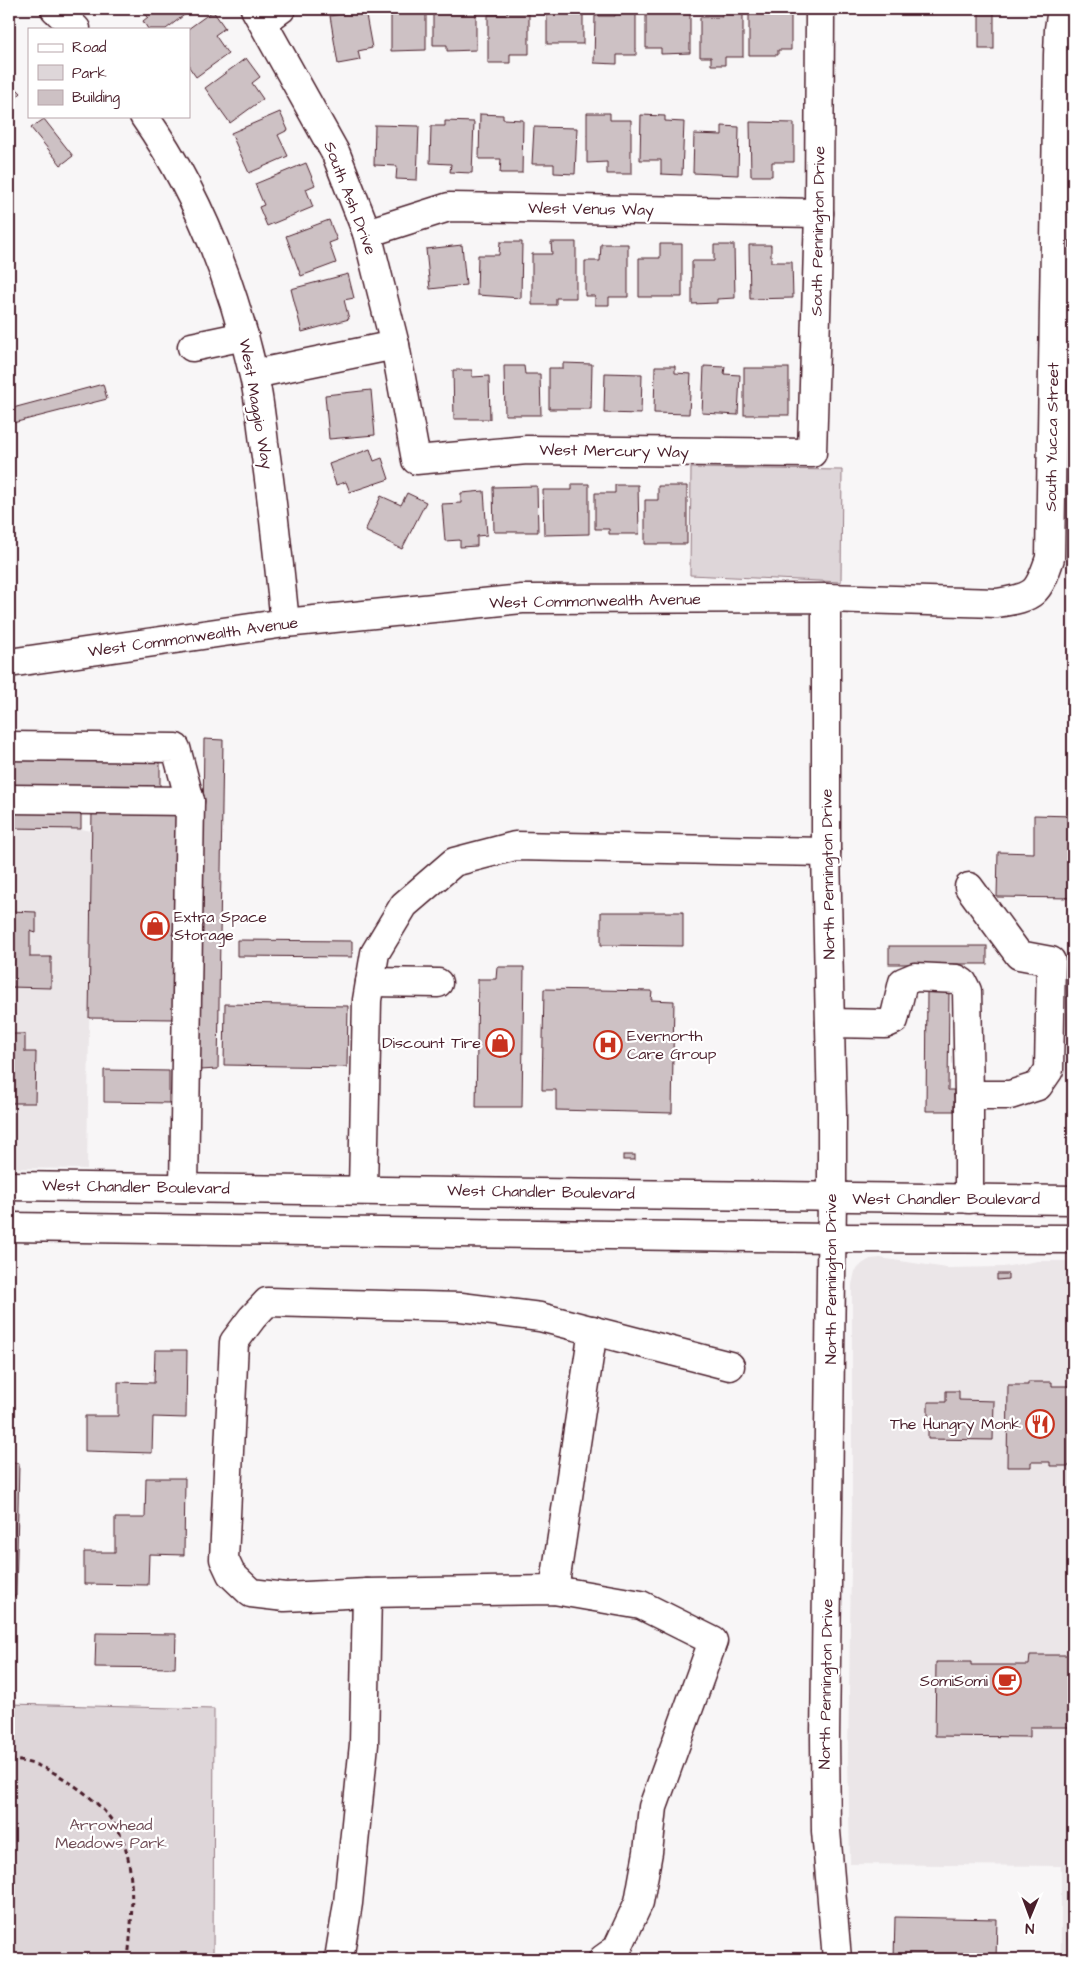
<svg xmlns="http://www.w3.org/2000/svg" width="1082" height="1968" viewBox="0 0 1082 1968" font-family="'Architects Daughter',sans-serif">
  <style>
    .built { fill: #ebe6e8 }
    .green { fill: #ded6d9; stroke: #947a82 }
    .building { fill: #cdc1c4; stroke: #4a1f2b }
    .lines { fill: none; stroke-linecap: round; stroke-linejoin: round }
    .minor-casing { stroke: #4a1f2b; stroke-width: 31 }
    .major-casing { stroke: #4a1f2b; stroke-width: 31 }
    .path { stroke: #4a1f2b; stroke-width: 3; stroke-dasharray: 5 4; stroke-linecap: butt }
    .minor { stroke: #fff; stroke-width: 28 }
    .major { stroke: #fff; stroke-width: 28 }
    .labels { text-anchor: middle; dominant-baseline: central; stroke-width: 4.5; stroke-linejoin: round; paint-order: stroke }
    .street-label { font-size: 16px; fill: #4a1f2b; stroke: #fff }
    .poi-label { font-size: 16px; fill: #4a1f2b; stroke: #fff; text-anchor: end }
    .park-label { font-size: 16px; fill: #6f4d56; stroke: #fff }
  </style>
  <rect width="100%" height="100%" fill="#f8f6f7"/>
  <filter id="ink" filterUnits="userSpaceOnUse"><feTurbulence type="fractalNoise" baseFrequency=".02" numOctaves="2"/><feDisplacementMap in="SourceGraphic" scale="10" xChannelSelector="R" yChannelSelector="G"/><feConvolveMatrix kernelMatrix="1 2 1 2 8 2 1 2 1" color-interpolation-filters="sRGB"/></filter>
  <g filter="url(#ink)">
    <g class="built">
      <path d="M9 828 81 829 92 831 87 1169 9 1168Z"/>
      <path d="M880 1258 947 1268 1003 1267 1038 1261H1073V1959H1061V1866L850 1864 848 1756 852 1503V1285L855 1271 862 1264 870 1259Z"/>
    </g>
    <g class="green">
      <path d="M691 468 842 470 841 582 690 575Z"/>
      <path d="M9 1704 214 1709 213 1959H9Z"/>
    </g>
    <g class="building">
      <path d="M141 9H192L166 29H148L143 21 148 17Z"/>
      <path d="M391 9H426V50L391 51Z"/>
      <path d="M433 9H476V50L447 51V45H433Z"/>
      <path d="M507 9H529V54H510V63H488V15H507Z"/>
      <rect x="547" y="9" width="36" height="35"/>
      <path d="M615 9H636V55H617V64L594 63 595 16H615Z"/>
      <path d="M668 9H690V53L661 54V48H646V12H668Z"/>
      <path d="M722 9H743V57H725V65H711V57H700V17H722Z"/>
      <path d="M749 9H771V13H791V50H778V55H749Z"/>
      <rect x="979" y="9" width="15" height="40"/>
      <path d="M365 10 372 48 358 51 360 60 338 64 330 16Z"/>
      <path d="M213 11 225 28 215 35 228 54 196 77 189 67 188 29Z"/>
      <path d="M246 58 260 77 252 83 263 99 230 123 205 88Z"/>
      <path d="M9 81 21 93 10 104 9 103Z"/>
      <path d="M280 112 288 130 278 135 288 156 249 173 231 133Z"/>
      <path d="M587 113H610V120H631V174H607V162L587 163Z"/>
      <path d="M480 114 503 115V119L523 120 522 173H500L501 159H479Z"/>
      <path d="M641 115 665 116V121L684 122 682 175 661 174V160H640Z"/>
      <path d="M44 119 73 156 61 165 31 128Z"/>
      <path d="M445 121 474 122 472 173 450 172 451 164 430 163 431 126H445Z"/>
      <path d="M750 122 794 123V162H772V176H751Z"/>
      <path d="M375 125 419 126 417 180 396 179 397 166 374 165Z"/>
      <path d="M722 126 739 127 738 175 693 173 694 134 722 135Z"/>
      <path d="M534 127 577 128 575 174 554 173V164H532Z"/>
      <path d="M306 163 315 185 306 189 313 207 267 226 259 207 264 205 255 184Z"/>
      <path d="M329 220 337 240 329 243 336 263 301 276 286 236Z"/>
      <path d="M500 242H522L521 298 477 295 478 255H499Z"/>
      <path d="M551 242H576V298H556V305H532V254H552Z"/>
      <path d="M601 244H628V297H609V305H595V296H585V261H600Z"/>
      <path d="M660 244H682V297H639V258H660Z"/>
      <path d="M462 245 466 285 430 289 426 249Z"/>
      <path d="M714 245H734L735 298 717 299V303L692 304V261H714Z"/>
      <path d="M749 245H771V262H792L793 298 750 299Z"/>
      <path d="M348 274 354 298 344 300 349 319 302 332 291 289Z"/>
      <path d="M563 363 592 364 591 409H549V368H563Z"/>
      <path d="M504 366H524L525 374H540L541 415H505Z"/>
      <path d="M655 366H675V373L691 374 689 414 654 413Z"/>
      <path d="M704 366 725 367 724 374 740 375 738 415 702 413Z"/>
      <rect x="744" y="368" width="45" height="47"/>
      <path d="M453 370H472V377L489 376 490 419H454Z"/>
      <path d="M605 373 642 374 641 414 604 413Z"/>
      <path d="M103 384 107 399 9 424V409Z"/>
      <path d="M371 390 375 435 329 439 325 395Z"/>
      <path d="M370 449 374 461 382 458 389 479 350 492 346 482 336 485 329 464Z"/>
      <path d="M572 484H589V534L544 535 543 490H572Z"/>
      <path d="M615 485H638L639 534H609V529H595V493H615Z"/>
      <path d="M537 486 538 532H494L493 487Z"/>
      <path d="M658 486H687V544H645V500H658Z"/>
      <path d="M484 491 487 535 477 536V546L460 547V540L445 541 442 504 461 503V493Z"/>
      <path d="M407 493 426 502 402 549 365 531 381 496 401 505Z"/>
      <path d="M204 739 223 740 218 1069 200 1070Z"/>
      <path d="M9 756 160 758V789L9 786Z"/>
      <path d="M9 810 81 811V829L9 828Z"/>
      <path d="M92 811 177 812 174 1019 89 1018Z"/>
      <path d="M1034 815 1073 816V898L997 897 998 852 1034 853Z"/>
      <path d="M9 911 36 912V933L30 931V957H51V988L9 987Z"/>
      <path d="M601 912H683V946L601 945Z"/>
      <path d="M237 940 352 941V957L237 956Z"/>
      <rect x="889" y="946" width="98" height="18"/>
      <path d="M497 967H524L522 1107H476L478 979H496Z"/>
      <path d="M544 989 652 991 651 1000 674 1001 672 1113 556 1110V1090H542Z"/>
      <path d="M927 992H949L948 1090H954V1111H926Z"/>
      <path d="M225 1004 348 1006 347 1067 224 1065Z"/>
      <path d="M9 1034H25V1052H36L35 1103H9Z"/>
      <path d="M104 1070 169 1071V1103L104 1102Z"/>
      <rect x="623" y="1155" width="12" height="5"/>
      <path d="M997 1274H1008V1279L997 1280Z"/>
      <path d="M155 1350H187L186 1418 153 1417 152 1453 85 1451V1416H118V1382L154 1383Z"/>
      <path d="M1028 1382H1052V1386H1072L1071 1466H1050V1462H1031V1467H1007L1008 1385H1028Z"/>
      <path d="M946 1391H959V1400L994 1401 993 1440 928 1439V1402H946Z"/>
      <path d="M9 1463H19L16 1596H9Z"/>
      <path d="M146 1478H185L184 1555 149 1554 148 1585 84 1584V1552H115V1518H145Z"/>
      <path d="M96 1633 176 1634 175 1668 95 1667Z"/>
      <path d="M1030 1655H1073V1727H1030V1737L935 1736 936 1662H971V1665H1029Z"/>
      <path d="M895 1917 997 1919 996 1959H894Z"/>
    </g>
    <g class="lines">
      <defs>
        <g id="minor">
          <path d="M55 9 76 29"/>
          <path d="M255 9 336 154 367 233 395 345 416 460 527 450 812 453 819 213 820 9"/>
          <path d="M263 22 281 9"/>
          <path d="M144 116C198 193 232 281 253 372 259 395 261 419 264 443 273 503 279 563 285 623"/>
          <path d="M367 233 449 207 819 213"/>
          <path d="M192 347 244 336"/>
          <path d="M254 374 395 345"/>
          <path d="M826 598V852L832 1113V1198L825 1738 826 1831 837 1959"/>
          <path d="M9 663 285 623 522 599 826 598 997 603C1035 597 1038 594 1050 558L1058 55 1059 29 1062 9"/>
          <path d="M9 746 176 748 190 801 184 1188"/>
          <path d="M9 799 190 801"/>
          <path d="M969 887 1019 955 1051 961 1049 1070 1038 1086 1010 1095H969V1199"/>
          <path d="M370 982 438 983"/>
          <path d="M830 1023 885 1024 894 1020 903 982 915 977 957 979 963 983 967 991 969 1095"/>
          <path d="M363 1189 367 1000 375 953 404 905 454 862 515 846 826 852"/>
          <path d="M554 1590 593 1330"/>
          <path d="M339 1959 348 1903 364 1744 367 1593"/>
          <path d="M603 1959 617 1949 639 1902 648 1852 653 1807 713 1641 641 1605 554 1590 367 1593 285 1597 251 1593 231 1574 224 1559 234 1342 252 1318 267 1302 461 1307 540 1317 730 1366"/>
        </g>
        <g id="major">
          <path d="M9 1186 1073 1200"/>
          <path d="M9 1227 832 1238 1073 1239"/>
        </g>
      </defs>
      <use href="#minor" class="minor-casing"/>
      <use href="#major" class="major-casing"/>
      <path class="path" d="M9 1760C33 1761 52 1770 72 1784 90 1796 107 1811 118 1830 137 1862 132 1924 128 1959"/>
      <use href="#minor" class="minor"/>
      <use href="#major" class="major"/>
    </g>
  </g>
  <defs>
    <symbol id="shop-ring" viewBox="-11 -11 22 22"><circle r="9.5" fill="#fff" stroke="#c8321e" stroke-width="1.5"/><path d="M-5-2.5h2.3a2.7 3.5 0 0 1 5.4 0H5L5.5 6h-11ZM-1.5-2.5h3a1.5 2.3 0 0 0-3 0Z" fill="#c8321e"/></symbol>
    <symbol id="hospital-ring" viewBox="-11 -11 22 22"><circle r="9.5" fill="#fff" stroke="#c8321e" stroke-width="1.5"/><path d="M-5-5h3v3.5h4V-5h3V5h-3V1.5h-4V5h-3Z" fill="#c8321e"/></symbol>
    <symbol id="restaurant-ring" viewBox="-11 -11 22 22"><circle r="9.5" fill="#fff" stroke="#c8321e" stroke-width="1.5"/><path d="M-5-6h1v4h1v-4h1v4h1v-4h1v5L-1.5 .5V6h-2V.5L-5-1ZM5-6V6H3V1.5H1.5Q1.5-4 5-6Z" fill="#c8321e"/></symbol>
    <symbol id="cafe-ring" viewBox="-11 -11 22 22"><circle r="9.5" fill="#fff" stroke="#c8321e" stroke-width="1.5"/><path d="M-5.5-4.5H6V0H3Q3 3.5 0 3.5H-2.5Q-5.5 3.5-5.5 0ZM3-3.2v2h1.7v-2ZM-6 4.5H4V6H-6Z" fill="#c8321e"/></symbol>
  </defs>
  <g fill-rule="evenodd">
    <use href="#shop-ring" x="139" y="910" width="32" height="32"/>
    <use href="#shop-ring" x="484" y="1027" width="32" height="32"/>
    <use href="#hospital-ring" x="592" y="1029" width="32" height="32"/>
    <use href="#restaurant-ring" x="1024" y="1408" width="32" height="32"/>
    <use href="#cafe-ring" x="991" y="1665" width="32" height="32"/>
  </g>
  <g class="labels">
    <g class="street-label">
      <text transform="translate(350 198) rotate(69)">South Ash Drive</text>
      <text transform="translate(591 209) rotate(1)">West Venus Way</text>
      <text transform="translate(818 231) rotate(-89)">South Pennington Drive</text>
      <text transform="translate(256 404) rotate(80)">West Maggio Way</text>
      <text transform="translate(1052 437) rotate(-89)">South Yucca Street</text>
      <text transform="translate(614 451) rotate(1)">West Mercury Way</text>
      <text transform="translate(595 601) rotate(-1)">West Commonwealth Avenue</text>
      <text transform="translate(193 637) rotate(-8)">West Commonwealth Avenue</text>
      <text transform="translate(828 874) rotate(-91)">North Pennington Drive</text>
      <text transform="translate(136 1187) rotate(1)">West Chandler Boulevard</text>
      <text transform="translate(541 1192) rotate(1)">West Chandler Boulevard</text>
      <text x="946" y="1199">West Chandler Boulevard</text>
      <text transform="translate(831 1279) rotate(-90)">North Pennington Drive</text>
      <text transform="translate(826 1684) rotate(-89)">North Pennington Drive</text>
    </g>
    <g class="poi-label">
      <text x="174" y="917" text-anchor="start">Extra Space<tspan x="174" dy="18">Storage</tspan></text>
      <text x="627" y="1036" text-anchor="start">Evernorth<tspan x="627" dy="18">Care Group</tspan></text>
      <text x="481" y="1043">Discount Tire</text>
      <text x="1021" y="1424">The Hungry Monk</text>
      <text x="988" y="1681">SomiSomi</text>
    </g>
    <g class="park-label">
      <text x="111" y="1825">Arrowhead<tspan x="111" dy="18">Meadows Park</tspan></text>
    </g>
  </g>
  <rect width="1082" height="1968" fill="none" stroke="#fff" stroke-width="30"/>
  <rect x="15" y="15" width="1052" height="1938" fill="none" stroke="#4a1f2b" stroke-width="2" filter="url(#ink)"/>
  <rect x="28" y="28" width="162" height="90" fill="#ffffff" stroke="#b7a5aa"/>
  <rect x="38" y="44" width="25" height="8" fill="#ffffff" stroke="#b7a5aa"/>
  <text x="72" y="52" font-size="15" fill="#4a1f2b">Road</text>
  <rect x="38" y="65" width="25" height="15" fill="#ded6d9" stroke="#b7a5aa"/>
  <text x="72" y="78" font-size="15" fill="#4a1f2b">Park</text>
  <rect x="38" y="90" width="25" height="15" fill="#cdc1c4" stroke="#b7a5aa"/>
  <text x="72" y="102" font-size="15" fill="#4a1f2b">Building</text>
  <g transform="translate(1030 1916) rotate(181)" stroke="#ffffff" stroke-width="4" paint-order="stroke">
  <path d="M0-4L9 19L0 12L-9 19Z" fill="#4a1f2b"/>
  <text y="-8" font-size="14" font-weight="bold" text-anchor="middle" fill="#4a1f2b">N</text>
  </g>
</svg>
